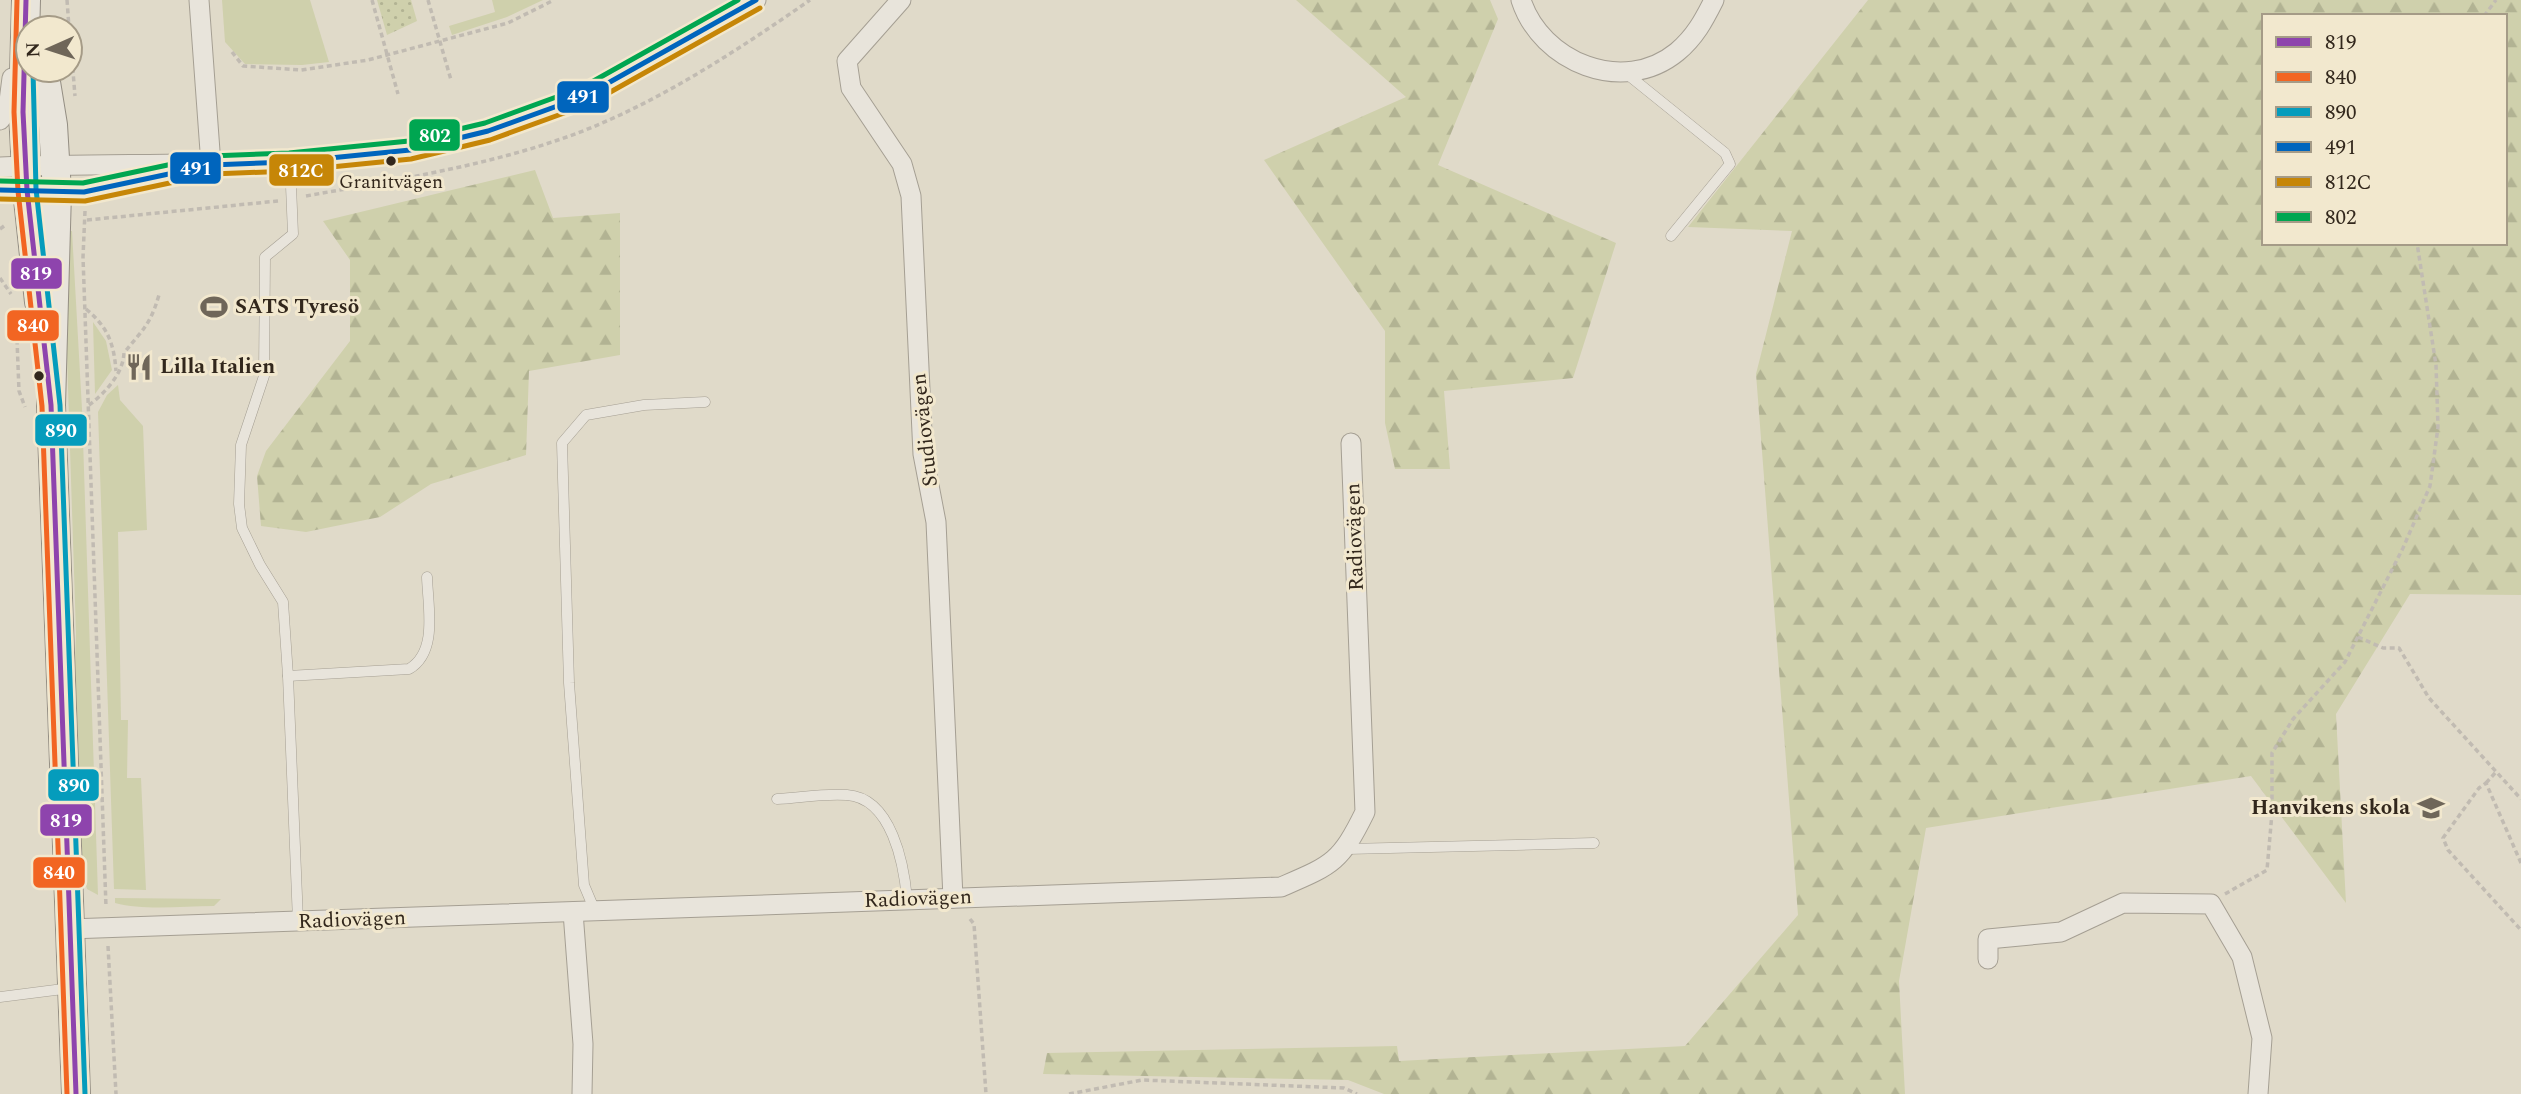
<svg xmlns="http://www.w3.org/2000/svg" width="2521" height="1094" viewBox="0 0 2521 1094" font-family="Spectral,serif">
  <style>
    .grass { fill: #cfd0ac }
    .forest { fill: url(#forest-firs); fill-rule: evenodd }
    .park { fill: url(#park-dots) }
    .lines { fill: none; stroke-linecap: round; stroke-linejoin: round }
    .lane-casing { stroke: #a59f93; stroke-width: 11 }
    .street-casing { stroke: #a59f93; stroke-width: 21 }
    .secondary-casing { stroke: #948e83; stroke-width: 30 }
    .path { stroke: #c1bbb2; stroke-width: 3.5; stroke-dasharray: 5 3.5; stroke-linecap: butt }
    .lane { stroke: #e8e4db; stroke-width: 10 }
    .street { stroke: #e8e4db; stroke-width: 19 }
    .secondary { stroke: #e8e4db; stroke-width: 28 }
    .bus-1-casing { stroke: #f2e8ce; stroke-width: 10 }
    .bus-2-casing { stroke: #f2e8ce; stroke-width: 10 }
    .bus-3-casing { stroke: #f2e8ce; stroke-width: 10 }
    .bus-4-casing { stroke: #f2e8ce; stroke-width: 10 }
    .bus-5-casing { stroke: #f2e8ce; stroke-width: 10 }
    .bus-6-casing { stroke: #f2e8ce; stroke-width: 10 }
    .bus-1 { stroke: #8e44ad; stroke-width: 5 }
    .bus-2 { stroke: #f26522; stroke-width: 5 }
    .bus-3 { stroke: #059cbc; stroke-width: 5 }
    .bus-4 { stroke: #0065bd; stroke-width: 5 }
    .bus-5 { stroke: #c68607; stroke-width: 5 }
    .bus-6 { stroke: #00a651; stroke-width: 5 }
    .bus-dot { fill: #32271c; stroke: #f2e8ce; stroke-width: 2.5 }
    .labels { text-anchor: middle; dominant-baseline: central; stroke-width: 6; stroke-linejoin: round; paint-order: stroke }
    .bus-label { font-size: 19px; fill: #32271c; stroke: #f2e8ce }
    .poi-label { font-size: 21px; font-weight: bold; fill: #32271c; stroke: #f2e8ce; text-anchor: start }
    .street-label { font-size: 21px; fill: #32271c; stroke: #f2e8ce }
    .line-badge { stroke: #f2e8ce; stroke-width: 2.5 }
    .badge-label { font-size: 19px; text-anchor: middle; font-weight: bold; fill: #fff }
  </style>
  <defs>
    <pattern id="forest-firs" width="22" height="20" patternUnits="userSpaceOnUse" patternTransform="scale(1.75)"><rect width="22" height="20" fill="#cfd0ac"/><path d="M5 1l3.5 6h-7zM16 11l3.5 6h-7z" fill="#b2b393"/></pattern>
    <pattern id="park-dots" width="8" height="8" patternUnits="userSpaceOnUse" patternTransform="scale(1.75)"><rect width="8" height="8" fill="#cfd0ac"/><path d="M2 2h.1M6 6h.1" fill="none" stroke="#b2b393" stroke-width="1.8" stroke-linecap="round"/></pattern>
  </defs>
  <rect width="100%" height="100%" fill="#e0dac9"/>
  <g class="grass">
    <path d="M222 0H310L329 62 302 65 245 64 225 42Z"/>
    <path d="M492 0H543L507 17 452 35 449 26 495 12Z"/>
    <path d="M72 231 82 409 98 895 87 889 78 856 74 689 76 634 63 232Z"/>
    <path d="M93 322 106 341 112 370 95 394Z"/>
    <path d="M118 385 120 400 143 426 147 530 118 532 121 720H128L127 778H141L146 890 114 889 98 412 107 395Z"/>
    <path d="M115 898 221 899 214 906C183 906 145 911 115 903Z"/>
  </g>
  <g class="forest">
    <path d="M1296 0H1490L1498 19 1438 165 1616 243 1573 378 1444 391 1450 469H1395L1385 423V331L1264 160 1406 97Z"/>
    <path d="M1868 0H2521V595L2410 594 2336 714 2346 903 2251 776 1926 828 1899 981 1905 1094H1384L1348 1080 1043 1074 1047 1053 1397 1046 1399 1061 1685 1046 1798 915 1756 374 1792 231 1688 227ZM2264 16H2505V243H2264Z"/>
    <path d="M535 170 553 218 620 213V355L529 371 526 455 431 484 380 517 306 532 261 526 257 476 266 451 350 341V260L323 221Z"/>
  </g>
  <path class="park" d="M377 0H411L417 21 387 35Z"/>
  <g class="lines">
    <defs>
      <g id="lane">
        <path d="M1627 74 1725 153 1730 164 1671 236"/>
        <path d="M288 676 283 602 260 565 242 528 239 504 241 445 264 376 265 257 293 234 290 162"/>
        <path d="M777 799C799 798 824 793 847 795 892 798 904 865 907 899"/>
        <path d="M1347 849 1594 843"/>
        <path d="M595 911 584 885 569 683 562 443 586 415 644 405 705 402"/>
        <path d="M298 921 288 676 409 669C438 652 428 608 427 577"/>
        <path d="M0 997 71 988"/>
      </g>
      <g id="street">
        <path d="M199 0 211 165"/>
        <path d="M901 0 847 61 851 88 902 164 911 196 923 454 936 522 953 898"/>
        <path d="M1521 0C1541 62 1623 96 1677 52 1695 37 1704 20 1714 0"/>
        <path d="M0 120 8 109 12 78"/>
        <path d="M0 167C196 159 402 181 585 96 644 69 700 32 756 0"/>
        <path d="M0 190 84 192 176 172"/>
        <path d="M573 912 583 1044 582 1094"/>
        <path d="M69 929 1281 887C1332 865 1340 863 1365 812L1351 443"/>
        <path d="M1988 959V939L2061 932 2123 903 2211 904 2242 957 2262 1038 2258 1094"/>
      </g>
      <g id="secondary">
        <path d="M26 0 23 112 27 190 39 302"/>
        <path d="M44 70 53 125 57 192 51 405 76 1094"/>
      </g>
    </defs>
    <use href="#lane" class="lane-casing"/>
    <use href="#street" class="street-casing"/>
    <use href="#secondary" class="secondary-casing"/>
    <g class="path">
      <path d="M67 0 69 28"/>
      <path d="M372 0 398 94"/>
      <path d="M428 0 451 80"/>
      <path d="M2484 16 2496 0"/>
      <path d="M70 34 75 96"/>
      <path d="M232 52 243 66 301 70 368 60 508 23 554 0"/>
      <path d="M306 196C389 181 475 168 555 141 644 112 734 53 810 0"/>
      <path d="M85 211 83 257 106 907"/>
      <path d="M87 220 278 201"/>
      <path d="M0 229 4 226"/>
      <path d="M0 278 11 294"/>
      <path d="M86 309C108 327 114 344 116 371"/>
      <path d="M16 314 19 391 25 407"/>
      <path d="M89 405C105 393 123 374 124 353 142 330 150 326 159 295"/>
      <path d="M2358 637 2383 648H2399L2429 698 2521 799"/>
      <path d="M2486 783 2496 772"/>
      <path d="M2521 863 2486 783 2479 788 2443 838 2448 850 2521 930"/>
      <path d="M2225 894 2267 870 2272 813V753L2293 719 2345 662 2403 548 2430 486 2438 427 2436 365 2417 243"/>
      <path d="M970 919 974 924 986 1094"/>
      <path d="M108 946 116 1094"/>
      <path d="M1069 1094 1142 1080 1344 1088 1357 1094"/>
    </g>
    <use href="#lane" class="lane"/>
    <use href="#street" class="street"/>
    <use href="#secondary" class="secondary"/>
    <defs>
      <path id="bus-1" d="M26 0 23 112 27 190 51 405 76 1094"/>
      <path id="bus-2" d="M17 0 14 112 18 191 42 406 67 1094"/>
      <path id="bus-3" d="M33 70 36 189 60 405 85 1094"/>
      <path id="bus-4" d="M0 190 84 192 211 165 290 162 410 150 488 131 585 96 756 0"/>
      <path id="bus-5" d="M0 199 85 201 212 174 291 171 411 159 490 140 589 104 760 8"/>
      <path id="bus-6" d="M0 181 83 183 210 156 289 153 409 141 485 123 581 88 738 0"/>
    </defs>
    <use href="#bus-1" class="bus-1-casing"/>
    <use href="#bus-2" class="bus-2-casing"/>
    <use href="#bus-3" class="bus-3-casing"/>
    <use href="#bus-4" class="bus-4-casing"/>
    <use href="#bus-5" class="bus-5-casing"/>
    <use href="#bus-6" class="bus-6-casing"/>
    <use href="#bus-1" class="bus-1"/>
    <use href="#bus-2" class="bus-2"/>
    <use href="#bus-3" class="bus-3"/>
    <use href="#bus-4" class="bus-4"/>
    <use href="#bus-5" class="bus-5"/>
    <use href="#bus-6" class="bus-6"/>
  </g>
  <defs>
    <symbol id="stadium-bare" viewBox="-9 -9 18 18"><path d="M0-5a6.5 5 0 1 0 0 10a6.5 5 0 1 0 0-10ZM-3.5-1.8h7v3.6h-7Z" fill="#6f6659" stroke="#f2e8ce" stroke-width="2.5" paint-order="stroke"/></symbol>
    <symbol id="restaurant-bare" viewBox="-9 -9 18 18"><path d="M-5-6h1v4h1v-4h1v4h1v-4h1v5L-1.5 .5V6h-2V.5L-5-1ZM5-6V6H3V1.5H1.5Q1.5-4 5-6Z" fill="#6f6659" stroke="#f2e8ce" stroke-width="2.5" paint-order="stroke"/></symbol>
    <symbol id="school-bare" viewBox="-9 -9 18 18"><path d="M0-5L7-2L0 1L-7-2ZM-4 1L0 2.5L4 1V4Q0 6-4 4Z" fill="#6f6659" stroke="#f2e8ce" stroke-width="2.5" paint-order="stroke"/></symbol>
  </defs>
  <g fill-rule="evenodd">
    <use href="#stadium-bare" x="195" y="288" width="38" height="38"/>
    <use href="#restaurant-bare" x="120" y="348" width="38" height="38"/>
    <use href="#school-bare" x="2412" y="789" width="38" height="38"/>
  </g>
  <g class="bus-dot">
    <circle cx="391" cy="161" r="6"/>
    <circle cx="39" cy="376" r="6"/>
  </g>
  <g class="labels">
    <g class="bus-label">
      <text x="391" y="182">Granitvägen</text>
    </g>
    <g class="poi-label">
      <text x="235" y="307">SATS Tyresö</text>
      <text x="160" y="367">Lilla Italien</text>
      <text x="2410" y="808" text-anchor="end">Hanvikens skola</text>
    </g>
    <g class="street-label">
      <text transform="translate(925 430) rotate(-96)">Studiovägen</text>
      <text transform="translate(1355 537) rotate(-92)">Radiovägen</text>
      <text transform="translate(918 899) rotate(-2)">Radiovägen</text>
      <text transform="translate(352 920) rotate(-2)">Radiovägen</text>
    </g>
  </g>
  <g class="line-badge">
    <rect x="556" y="80" width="54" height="34" rx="7" fill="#0065bd"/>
    <rect x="408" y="118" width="53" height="34" rx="7" fill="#00a651"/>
    <rect x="169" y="151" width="53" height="34" rx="7" fill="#0065bd"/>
    <rect x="268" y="153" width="67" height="34" rx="7" fill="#c68607"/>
    <rect x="10" y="257" width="53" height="33" rx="7" fill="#8e44ad"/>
    <rect x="6" y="309" width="54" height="33" rx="7" fill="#f26522"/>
    <rect x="34" y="413" width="54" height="34" rx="7" fill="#059cbc"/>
    <rect x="47" y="768" width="53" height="34" rx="7" fill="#059cbc"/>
    <rect x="39" y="803" width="54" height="34" rx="7" fill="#8e44ad"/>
    <rect x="32" y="856" width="54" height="33" rx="7" fill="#f26522"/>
  </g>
  <g class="badge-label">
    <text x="583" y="103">491</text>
    <text x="435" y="142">802</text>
    <text x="196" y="175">491</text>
    <text x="301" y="177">812C</text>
    <text x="36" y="280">819</text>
    <text x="33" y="332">840</text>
    <text x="61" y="437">890</text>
    <text x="74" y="792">890</text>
    <text x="66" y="827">819</text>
    <text x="59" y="879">840</text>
  </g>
  <rect x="2262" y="14" width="245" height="231" fill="#f2e8ce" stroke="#a59b87" stroke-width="2"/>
  <rect x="2276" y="37" width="35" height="10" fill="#8e44ad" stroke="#a59b87" stroke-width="2"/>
  <text x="2325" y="49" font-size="21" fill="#32271c">819</text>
  <rect x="2276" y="72" width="35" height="10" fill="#f26522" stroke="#a59b87" stroke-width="2"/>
  <text x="2325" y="84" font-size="21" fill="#32271c">840</text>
  <rect x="2276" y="107" width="35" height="10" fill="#059cbc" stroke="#a59b87" stroke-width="2"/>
  <text x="2325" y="119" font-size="21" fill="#32271c">890</text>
  <rect x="2276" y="142" width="35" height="10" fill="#0065bd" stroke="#a59b87" stroke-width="2"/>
  <text x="2325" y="154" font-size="21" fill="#32271c">491</text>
  <rect x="2276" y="177" width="35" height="10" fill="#c68607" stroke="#a59b87" stroke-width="2"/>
  <text x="2325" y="189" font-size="21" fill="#32271c">812C</text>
  <rect x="2276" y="212" width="35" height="10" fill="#00a651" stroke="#a59b87" stroke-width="2"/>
  <text x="2325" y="224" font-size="21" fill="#32271c">802</text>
  <g transform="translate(49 49) rotate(267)"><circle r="33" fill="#f2e8ce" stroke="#a59b87" stroke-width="2"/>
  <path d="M0-5L12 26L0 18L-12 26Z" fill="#6f6659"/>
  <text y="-10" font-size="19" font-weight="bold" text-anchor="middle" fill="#32271c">N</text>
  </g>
</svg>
